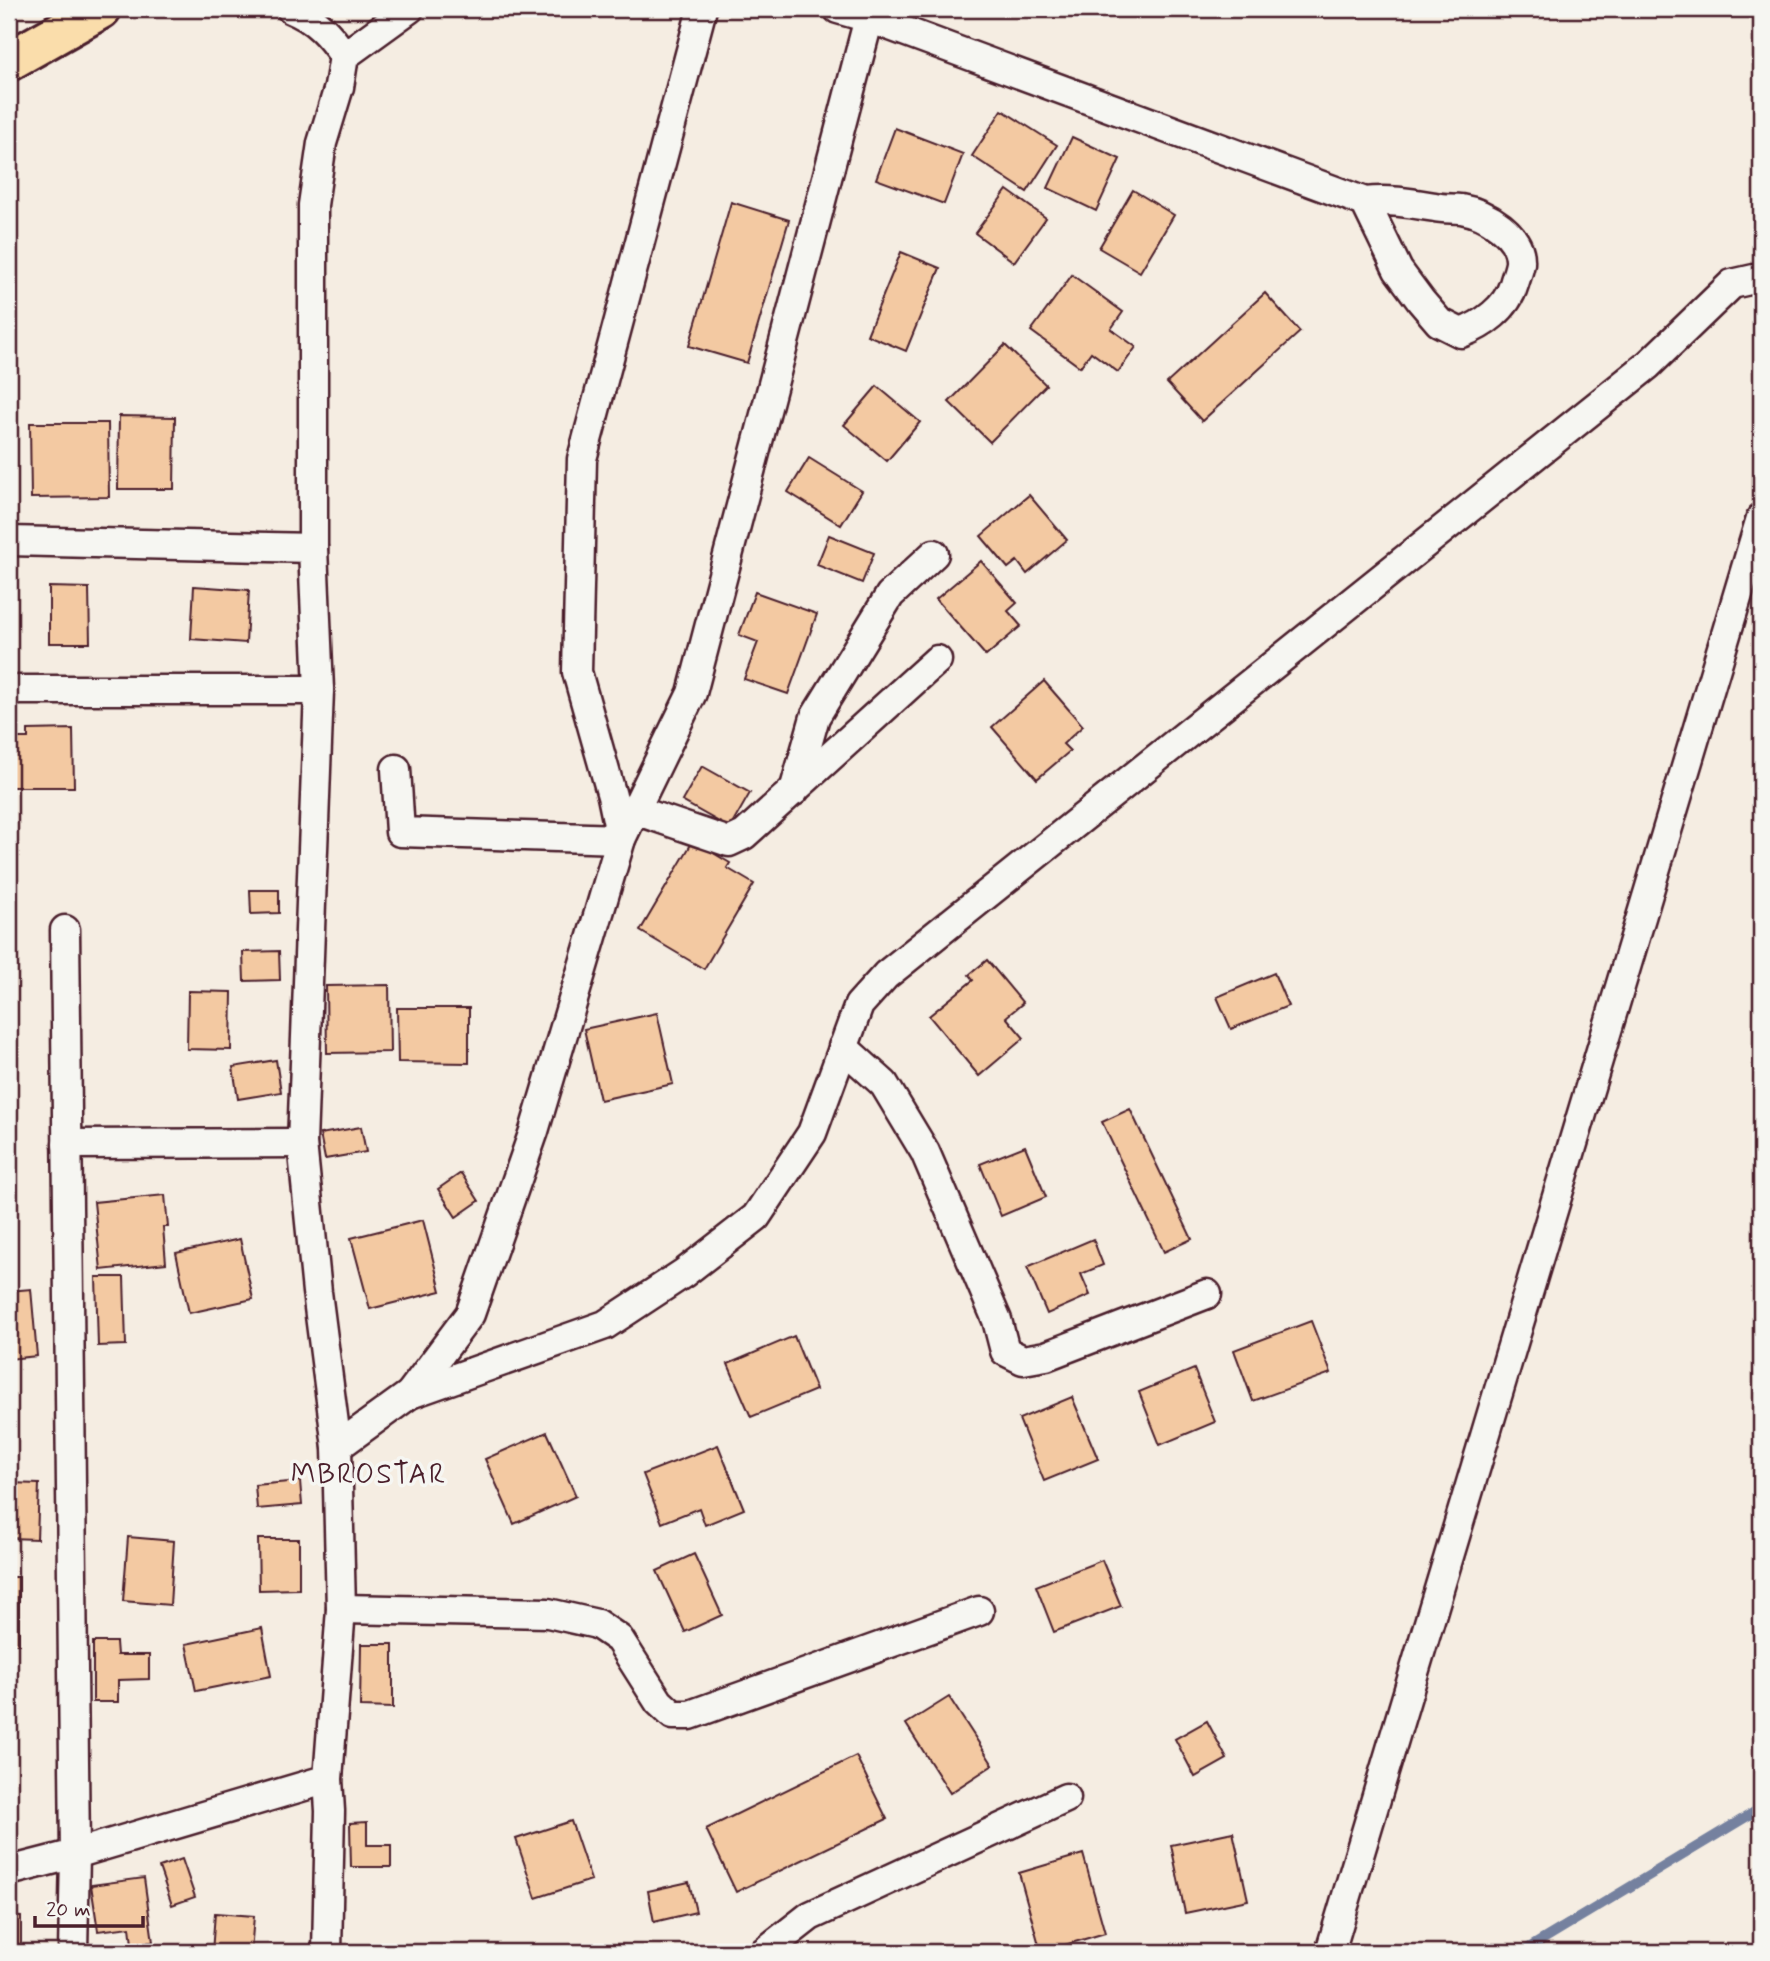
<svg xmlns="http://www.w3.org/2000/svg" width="1770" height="1961" viewBox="0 0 1770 1961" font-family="Mynerve,sans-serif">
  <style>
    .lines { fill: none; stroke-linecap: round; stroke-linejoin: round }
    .stream { stroke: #75819f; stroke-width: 10 }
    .building { fill: #f3c9a2; stroke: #4a1f2b; stroke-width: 2 }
    .minor-casing { stroke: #4a1f2b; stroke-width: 33 }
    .primary-casing { stroke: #4a1f2b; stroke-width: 44 }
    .minor { stroke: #f6f6f2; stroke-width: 28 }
    .primary { stroke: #faddab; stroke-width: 38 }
    .labels { text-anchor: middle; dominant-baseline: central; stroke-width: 7; stroke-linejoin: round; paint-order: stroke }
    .quarter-label { font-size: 28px; letter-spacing: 2px; fill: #4a1f2b; stroke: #f6f6f2 }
  </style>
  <rect width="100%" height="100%" fill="#f5ede2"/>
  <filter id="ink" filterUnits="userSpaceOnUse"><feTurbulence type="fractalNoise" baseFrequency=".0143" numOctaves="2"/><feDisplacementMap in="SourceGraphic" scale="14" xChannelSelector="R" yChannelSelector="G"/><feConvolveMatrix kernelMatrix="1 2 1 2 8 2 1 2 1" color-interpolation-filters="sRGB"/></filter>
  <g filter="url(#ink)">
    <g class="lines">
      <path class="stream" d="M1522 1952 1761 1808"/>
    </g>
    <g class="building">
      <path d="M1002 110 1057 145 1027 192 972 156Z"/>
      <path d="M895 128 963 154 944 204 876 179Z"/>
      <path d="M1072 137 1120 159 1096 211 1048 188Z"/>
      <path d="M1007 190 1046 218 1014 262 975 233Z"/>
      <path d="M1133 190 1174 215 1140 272 1099 248Z"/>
      <path d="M731 202 789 220 747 363 689 346Z"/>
      <path d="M901 252 940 268 906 351 867 335Z"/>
      <path d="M1072 275 1123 312 1111 329 1136 347 1118 372 1091 352 1080 367 1031 331Z"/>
      <path d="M1265 293 1300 332 1202 421 1167 383Z"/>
      <path d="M1005 345 1046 385 990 442 949 402Z"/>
      <path d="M877 386 920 422 887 461 844 425Z"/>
      <path d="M119 416 175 417 174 489H118Z"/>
      <path d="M30 423H108L109 497 31 498Z"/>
      <path d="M809 458 862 491 841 525 788 492Z"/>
      <path d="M1029 495 1067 540 1027 574 1017 561 1008 568 981 536Z"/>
      <path d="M829 535 874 553 862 583 817 565Z"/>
      <path d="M981 561 1017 603 1008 611 1021 626 986 656 936 599Z"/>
      <path d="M194 586 249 590 246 643 191 639Z"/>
      <path d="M49 587 89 588 90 643H49Z"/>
      <path d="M755 592 817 614 788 694 744 679 758 642 739 635Z"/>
      <path d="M1044 681 1083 726 1063 744 1070 751 1037 779 992 727Z"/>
      <path d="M73 729 74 787H9V738H28V730Z"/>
      <path d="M702 766 750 793 730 828 682 801Z"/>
      <path d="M693 841 730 863 727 868 754 884 704 969 640 931Z"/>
      <path d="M250 890H279V913L251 914Z"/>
      <path d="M279 951 280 980 244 981 243 952Z"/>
      <path d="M987 960 1023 1003 1006 1017 1024 1038 979 1076 929 1016 973 980 969 975Z"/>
      <path d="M1274 973 1288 1006 1231 1029 1217 997Z"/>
      <path d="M389 985 390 1052 327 1053 326 986Z"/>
      <path d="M188 991 232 992 231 1050 187 1049Z"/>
      <path d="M397 1008H469V1063L398 1062Z"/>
      <path d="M657 1013 673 1084 600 1100 584 1029Z"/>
      <path d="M276 1060 281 1092 238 1099 233 1067Z"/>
      <path d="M1130 1109 1192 1239 1164 1252 1102 1122Z"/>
      <path d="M361 1127 366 1152 325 1159 320 1134Z"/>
      <path d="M1025 1146 1046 1197 1001 1216 980 1164Z"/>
      <path d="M461 1173 479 1201 456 1217 438 1189Z"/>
      <path d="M165 1195 168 1227H163L166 1263 101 1270 94 1202Z"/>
      <path d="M423 1220 441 1291 370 1309 351 1238Z"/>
      <path d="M240 1239 253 1299 189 1313 176 1253Z"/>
      <path d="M1093 1239 1103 1265 1081 1274 1090 1295 1047 1314 1027 1267Z"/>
      <path d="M96 1277H124L126 1345 98 1346Z"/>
      <path d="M31 1289 37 1356 9 1359V1291Z"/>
      <path d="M1311 1321 1331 1373 1253 1401 1234 1350Z"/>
      <path d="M794 1336 816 1390 751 1417 728 1364Z"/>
      <path d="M1194 1369 1215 1422 1160 1445 1139 1392Z"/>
      <path d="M1072 1397 1098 1459 1044 1481 1019 1419Z"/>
      <path d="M547 1432 576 1496 514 1524 485 1459Z"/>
      <path d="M718 1445 744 1509 705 1525 699 1508 662 1523 643 1474Z"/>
      <path d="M300 1481 302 1505 257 1509 255 1485Z"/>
      <path d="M9 1483 39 1484 37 1539 9 1538Z"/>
      <path d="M128 1537 174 1541 170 1605 123 1601Z"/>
      <path d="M258 1539H299V1589L259 1590Z"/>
      <path d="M694 1554 722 1615 685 1632 657 1571Z"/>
      <path d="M1102 1560 1121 1606 1054 1632 1036 1586Z"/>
      <rect x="9" y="1577" width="10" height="67"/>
      <path d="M262 1628 271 1676 196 1691 186 1644Z"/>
      <path d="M93 1642H116L117 1655H149V1679L118 1680V1702H93Z"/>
      <path d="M361 1644H393V1708L360 1707Z"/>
      <path d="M949 1697 993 1765 950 1793 906 1724Z"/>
      <path d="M1207 1721 1227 1759 1195 1777 1175 1739Z"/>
      <path d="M856 1756 887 1819 736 1892 706 1829Z"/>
      <path d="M571 1821 591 1880 536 1898 516 1839Z"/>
      <path d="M367 1822V1845H391V1867H351L350 1823Z"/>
      <path d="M1233 1832 1248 1900 1185 1913 1171 1845Z"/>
      <path d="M1083 1854 1105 1933 1041 1952 1019 1873Z"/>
      <path d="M182 1859 195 1897 172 1905 159 1867Z"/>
      <path d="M144 1878 153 1942 132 1944 130 1927 98 1931 91 1885Z"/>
      <path d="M689 1882 696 1912 654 1922 648 1891Z"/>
      <path d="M215 1913 254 1916 251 1952H212Z"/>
      <path d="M9 1916 21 1917V1952H9Z"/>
    </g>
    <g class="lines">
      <defs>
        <g id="minor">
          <path d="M291 9C316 19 330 35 344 56L339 87 322 143 313 205V548L319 690 302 1143 317 1292 337 1447 341 1609 328 1779 330 1811 327 1952"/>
          <path d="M838 9 869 18 1365 202C1389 199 1411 203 1435 207 1443 209 1453 208 1461 209 1486 213 1522 235 1520 263 1519 270 1516 277 1514 284 1507 308 1483 325 1461 333L1439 322 1421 301 1398 270 1365 202"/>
          <path d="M344 56 409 9"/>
          <path d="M9 541 313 548"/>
          <path d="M9 690H319"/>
          <path d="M396 769 400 832 621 839 612 796 577 672 582 459 702 9"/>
          <path d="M794 791 815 717 890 595 934 554"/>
          <path d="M635 810 729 842 744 835 937 660"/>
          <path d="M65 930 75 1854 73 1952"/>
          <path d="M843 1047 884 1084 925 1152 997 1320 1005 1351 1023 1360 1046 1356 1207 1294"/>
          <path d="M67 1144 302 1143"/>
          <path d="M410 1394 605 1325 684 1273 756 1217 812 1133 859 1005 886 975 1648 365 1732 284 1754 279 1761 283"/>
          <path d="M337 1447 410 1394 470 1314 534 1131 621 839 692 693 869 18"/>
          <path d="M341 1609 548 1613 597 1624 619 1639 659 1702 673 1715H690L979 1611"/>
          <path d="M9 1871 75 1854 328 1779"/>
          <path d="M764 1952 810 1916 1066 1798"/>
          <path d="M1330 1952 1761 518"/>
        </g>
        <path id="primary" d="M9 61 101 9"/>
      </defs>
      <use href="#minor" class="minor-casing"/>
      <use href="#primary" class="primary-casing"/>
      <use href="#minor" class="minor"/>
      <use href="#primary" class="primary"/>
    </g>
  </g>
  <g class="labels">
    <g class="quarter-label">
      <text x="369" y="1475">MBROSTAR</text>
    </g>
  </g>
  <rect width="1770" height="1961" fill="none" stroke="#f6f6f2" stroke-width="35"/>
  <rect x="18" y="18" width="1735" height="1926" fill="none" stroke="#4a1f2b" stroke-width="2.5" filter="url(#ink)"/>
  <path d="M35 1916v10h108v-10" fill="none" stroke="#4a1f2b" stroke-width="3.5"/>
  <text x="46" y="1916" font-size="21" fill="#4a1f2b" stroke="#f6f6f2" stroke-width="5" paint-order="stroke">20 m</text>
</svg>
